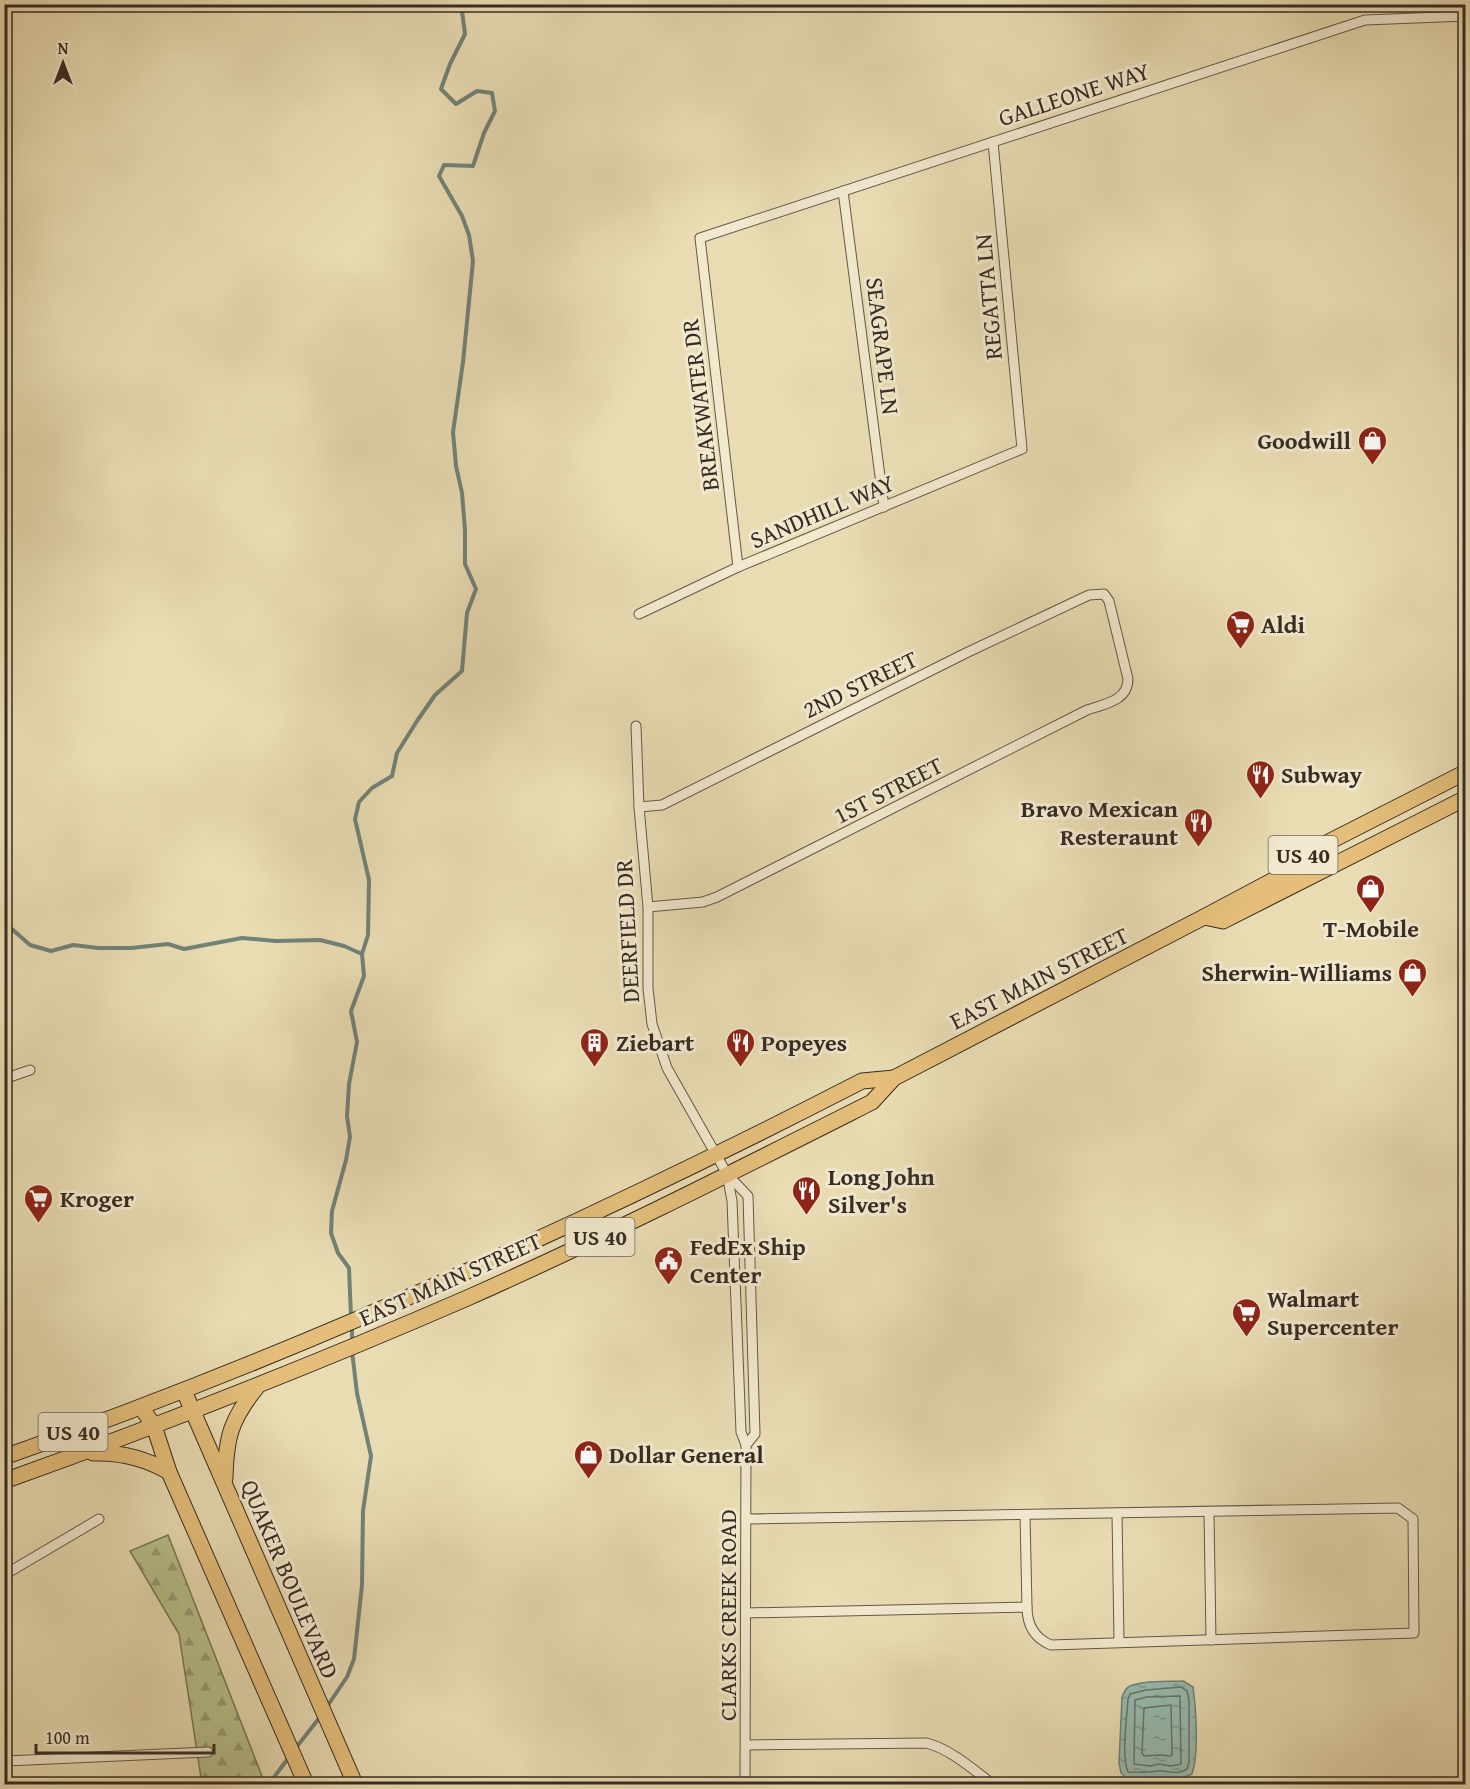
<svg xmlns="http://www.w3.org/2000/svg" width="1470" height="1789" viewBox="0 0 1470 1789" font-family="'Gentium Book Plus',serif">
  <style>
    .forest { fill: url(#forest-firs); stroke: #777658; stroke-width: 1.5 }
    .water { fill: url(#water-ripples); stroke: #718278; stroke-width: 1.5 }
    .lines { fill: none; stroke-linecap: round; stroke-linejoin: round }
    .shore { stroke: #67746a; stroke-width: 1.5 }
    .stream { stroke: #718278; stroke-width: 4 }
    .street-casing { stroke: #645847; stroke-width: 11 }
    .primary-casing { stroke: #372c23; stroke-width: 17 }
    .street { stroke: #f1e8ce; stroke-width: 9 }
    .primary { stroke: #e4be7a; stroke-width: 15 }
    .labels { text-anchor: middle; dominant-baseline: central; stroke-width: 6; stroke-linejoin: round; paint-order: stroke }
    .shield { fill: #f1e8ce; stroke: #6f6456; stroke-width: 1.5 }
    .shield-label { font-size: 22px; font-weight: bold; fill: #372c23 }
    .street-label { font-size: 24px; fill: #372c23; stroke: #f1e8ce }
    .poi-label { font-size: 24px; font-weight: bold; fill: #372c23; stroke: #f1e8ce; text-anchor: start }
  </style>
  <defs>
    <pattern id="forest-firs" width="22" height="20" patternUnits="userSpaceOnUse" patternTransform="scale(1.5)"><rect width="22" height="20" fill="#b7c08c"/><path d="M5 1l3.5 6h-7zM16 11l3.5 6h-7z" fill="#969c72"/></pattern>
    <pattern id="water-ripples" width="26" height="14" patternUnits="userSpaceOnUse" patternTransform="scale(1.5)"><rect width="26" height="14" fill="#97bbb0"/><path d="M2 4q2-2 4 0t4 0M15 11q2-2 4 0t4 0" fill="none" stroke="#7c988f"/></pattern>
  </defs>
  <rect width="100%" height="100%" fill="#e9dcb3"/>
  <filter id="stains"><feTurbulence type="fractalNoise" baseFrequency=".00333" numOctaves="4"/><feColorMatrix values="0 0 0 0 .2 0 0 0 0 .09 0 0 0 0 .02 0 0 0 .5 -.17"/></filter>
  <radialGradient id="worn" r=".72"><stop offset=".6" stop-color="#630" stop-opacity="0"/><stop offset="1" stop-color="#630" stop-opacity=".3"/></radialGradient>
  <path class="forest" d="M168 1535 265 1784H202L179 1634 130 1551Z"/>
  <path class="water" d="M1183 1681 1193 1687C1196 1708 1199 1754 1192 1774 1174 1783 1171 1775 1157 1778 1147 1779 1137 1778 1126 1778L1121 1773 1119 1763 1122 1697C1124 1693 1125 1688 1130 1686 1145 1680 1167 1682 1183 1681Z"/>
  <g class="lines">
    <g class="shore">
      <path d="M1181 1687 1187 1691 1189 1700V1762L1187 1769C1176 1776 1169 1770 1158 1771 1148 1772 1139 1773 1128 1772 1121 1755 1127 1718 1128 1699L1130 1694 1146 1690Z"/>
      <path d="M1180 1696 1181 1764 1171 1766 1159 1764 1150 1766 1134 1764 1135 1700 1147 1697Z"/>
      <path d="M1171 1705 1172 1755 1170 1756 1159 1755 1144 1756 1142 1753 1144 1708Z"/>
    </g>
    <g class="stream">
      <path d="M4 922 30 945 51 951 73 945 98 948H131L168 944 184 949 242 938 276 941 320 940 344 946 362 954"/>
      <path d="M351 1317 349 1268 338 1253 331 1233 332 1211 346 1160 350 1137 347 1116 349 1084 357 1042 351 1011 364 976 362 954 368 935 369 880 355 819 359 802 372 788 392 776 397 753 417 721 435 695 462 671 467 613 476 589 465 564V530L462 493 456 466 453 432 463 362 473 261 469 235 462 216 439 176 444 165 473 166 484 133 495 111 492 93 477 91 456 104 441 89 450 64 465 34 461 4"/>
      <path d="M352 1327V1344"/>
      <path d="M326 1708 347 1677 354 1659 362 1585 363 1511 371 1456 357 1393 352 1351"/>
      <path d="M295 1749 320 1717"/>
      <path d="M269 1784 289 1757"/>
    </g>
    <defs>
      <g id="street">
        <path d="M843 191 884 507"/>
        <path d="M738 567 700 238 1365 20 1466 16"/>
        <path d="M639 614 738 567 1022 449 993 142"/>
        <path d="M636 726 639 807 648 907V988L652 1024 667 1068 727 1174 748 1196 755 1434 746 1445"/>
        <path d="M639 807 662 805 966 653 1089 595 1104 594 1109 601 1128 679C1128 701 1104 704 1087 710L717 897 703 902 648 907"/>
        <path d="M4 1079 30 1070"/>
        <path d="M727 1174 732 1201 741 1432 746 1445 745 1784"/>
        <path d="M1209 1512 1211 1640"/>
        <path d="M1117 1513 1119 1642"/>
        <path d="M1025 1515 1027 1607"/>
        <path d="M746 1519 1398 1508 1413 1519 1414 1633 1051 1645C1034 1638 1027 1625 1027 1607L746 1613"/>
        <path d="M4 1575 99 1519"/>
        <path d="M4 1590 6 1784"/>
        <path d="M746 1745 926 1743C951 1749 973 1770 993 1784"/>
        <path d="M6 1761 208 1752"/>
      </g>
      <g id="primary">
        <path d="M1309 852 1466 772"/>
        <path d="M1204 917 1223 921 1466 798"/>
        <path d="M184 1391 355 1784"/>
        <path d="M141 1407 154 1426 169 1472 306 1784"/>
        <path d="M93 1453C121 1452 145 1458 169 1472"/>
        <path d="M4 1457C300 1353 584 1224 862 1081L894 1078"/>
        <path d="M225 1478C226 1437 231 1419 257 1387"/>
        <path d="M4 1481C160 1425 313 1365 465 1299 603 1238 737 1170 872 1102L894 1078 1204 917 1315 858 1318 847"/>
      </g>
    </defs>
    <use href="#street" class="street-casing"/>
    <use href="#primary" class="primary-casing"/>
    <use href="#street" class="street"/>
    <use href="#primary" class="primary"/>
  </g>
  <defs>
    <symbol id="shop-pin" viewBox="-11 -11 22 30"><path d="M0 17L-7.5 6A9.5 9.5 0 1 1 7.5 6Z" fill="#8f2418" stroke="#f1e8ce"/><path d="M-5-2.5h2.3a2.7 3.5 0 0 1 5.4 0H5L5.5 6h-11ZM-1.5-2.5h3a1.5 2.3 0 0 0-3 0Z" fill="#fff"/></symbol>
    <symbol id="supermarket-pin" viewBox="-11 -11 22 30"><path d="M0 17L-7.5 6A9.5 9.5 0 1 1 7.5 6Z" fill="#8f2418" stroke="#f1e8ce"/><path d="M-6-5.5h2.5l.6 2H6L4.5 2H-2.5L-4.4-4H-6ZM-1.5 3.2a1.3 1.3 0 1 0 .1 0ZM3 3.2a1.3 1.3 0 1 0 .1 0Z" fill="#fff"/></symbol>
    <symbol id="restaurant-pin" viewBox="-11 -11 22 30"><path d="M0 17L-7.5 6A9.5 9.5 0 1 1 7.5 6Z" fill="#8f2418" stroke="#f1e8ce"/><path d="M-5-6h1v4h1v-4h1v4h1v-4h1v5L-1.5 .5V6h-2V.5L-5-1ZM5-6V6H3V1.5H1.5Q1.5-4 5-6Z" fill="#fff"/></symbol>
    <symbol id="building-pin" viewBox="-11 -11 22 30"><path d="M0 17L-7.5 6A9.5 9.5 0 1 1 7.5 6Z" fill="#8f2418" stroke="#f1e8ce"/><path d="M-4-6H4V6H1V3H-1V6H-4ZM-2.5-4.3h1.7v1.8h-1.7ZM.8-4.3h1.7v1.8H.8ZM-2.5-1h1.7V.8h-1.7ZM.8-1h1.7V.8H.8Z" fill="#fff"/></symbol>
    <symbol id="civic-pin" viewBox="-11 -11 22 30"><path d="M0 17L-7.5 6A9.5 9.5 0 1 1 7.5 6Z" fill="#8f2418" stroke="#f1e8ce"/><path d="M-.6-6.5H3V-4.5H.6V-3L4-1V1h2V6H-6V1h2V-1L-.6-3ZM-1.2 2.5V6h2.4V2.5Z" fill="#fff"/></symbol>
  </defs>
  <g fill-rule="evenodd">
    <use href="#shop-pin" x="1356" y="424" width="33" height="45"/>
    <use href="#supermarket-pin" x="1224" y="608" width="33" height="45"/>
    <use href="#restaurant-pin" x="1244" y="758" width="33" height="45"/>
    <use href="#restaurant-pin" x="1182" y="806" width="33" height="45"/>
    <use href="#shop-pin" x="1354" y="872" width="33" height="45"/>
    <use href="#shop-pin" x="1396" y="956" width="33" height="45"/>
    <use href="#building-pin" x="578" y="1026" width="33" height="45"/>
    <use href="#restaurant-pin" x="724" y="1026" width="33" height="45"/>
    <use href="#restaurant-pin" x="790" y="1174" width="33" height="45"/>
    <use href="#supermarket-pin" x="22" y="1182" width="33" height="45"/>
    <use href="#civic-pin" x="652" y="1244" width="33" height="45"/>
    <use href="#supermarket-pin" x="1230" y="1296" width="33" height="45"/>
    <use href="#shop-pin" x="572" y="1438" width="33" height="45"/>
  </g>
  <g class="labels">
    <g class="shield">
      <rect x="1268.5" y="836" width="69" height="38" rx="4.5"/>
      <rect x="565.5" y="1218" width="69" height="38" rx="4.5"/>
      <rect x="38.5" y="1413" width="69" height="38" rx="4.5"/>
    </g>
    <g class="shield-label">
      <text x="1303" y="855">US 40</text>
      <text x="600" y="1237">US 40</text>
      <text x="73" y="1432">US 40</text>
    </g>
    <g class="street-label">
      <text transform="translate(1074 94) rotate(-18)">GALLEONE WAY</text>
      <text transform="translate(988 297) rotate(-95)">REGATTA LN</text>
      <text transform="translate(883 346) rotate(83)">SEAGRAPE LN</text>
      <text transform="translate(700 405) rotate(-97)">BREAKWATER DR</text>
      <text transform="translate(822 511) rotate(-23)">SANDHILL WAY</text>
      <text transform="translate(860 684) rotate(-26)">2ND STREET</text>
      <text transform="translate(888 790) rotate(-27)">1ST STREET</text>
      <text transform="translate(627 931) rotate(-93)">DEERFIELD DR</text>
      <text transform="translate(1039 978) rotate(-27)">EAST MAIN STREET</text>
      <text transform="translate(450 1279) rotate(-24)">EAST MAIN STREET</text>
      <text transform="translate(290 1579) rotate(67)">QUAKER BOULEVARD</text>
      <text transform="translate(727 1615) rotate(-90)">CLARKS CREEK ROAD</text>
    </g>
    <g class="poi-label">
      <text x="1351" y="440" text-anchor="end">Goodwill</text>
      <text x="1261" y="624">Aldi</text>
      <text x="1281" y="774">Subway</text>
      <text x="1178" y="808" text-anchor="end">Bravo Mexican<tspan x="1178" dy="28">Resteraunt</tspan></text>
      <text x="1371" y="928" text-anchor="middle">T-Mobile</text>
      <text x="1392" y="972" text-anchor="end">Sherwin-Williams</text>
      <text x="616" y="1042">Ziebart</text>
      <text x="761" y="1042">Popeyes</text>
      <text x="828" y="1176">Long John<tspan x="828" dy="28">Silver's</tspan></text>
      <text x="60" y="1198">Kroger</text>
      <text x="690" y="1246">FedEx Ship<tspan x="690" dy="28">Center</tspan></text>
      <text x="1267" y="1298">Walmart<tspan x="1267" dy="28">Supercenter</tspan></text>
      <text x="609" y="1454">Dollar General</text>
    </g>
  </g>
  <rect width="1470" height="1789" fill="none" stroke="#e9dcb3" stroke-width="24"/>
  <rect x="6" y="6" width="1458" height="1777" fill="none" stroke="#372c23" stroke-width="3"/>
  <rect x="12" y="12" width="1446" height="1765" fill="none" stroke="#372c23" stroke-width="1.5"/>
  <g transform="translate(63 63)" stroke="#f1e8ce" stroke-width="4.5" paint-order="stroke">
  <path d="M0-4.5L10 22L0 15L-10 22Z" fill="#372c23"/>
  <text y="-9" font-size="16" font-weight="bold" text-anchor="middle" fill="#372c23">N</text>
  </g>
  <path d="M36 1744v9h178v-9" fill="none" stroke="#372c23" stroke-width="3"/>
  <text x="45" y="1744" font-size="18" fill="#372c23" stroke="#f1e8ce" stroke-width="4.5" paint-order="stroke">100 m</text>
  <rect width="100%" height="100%" filter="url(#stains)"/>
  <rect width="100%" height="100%" fill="url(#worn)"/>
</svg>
